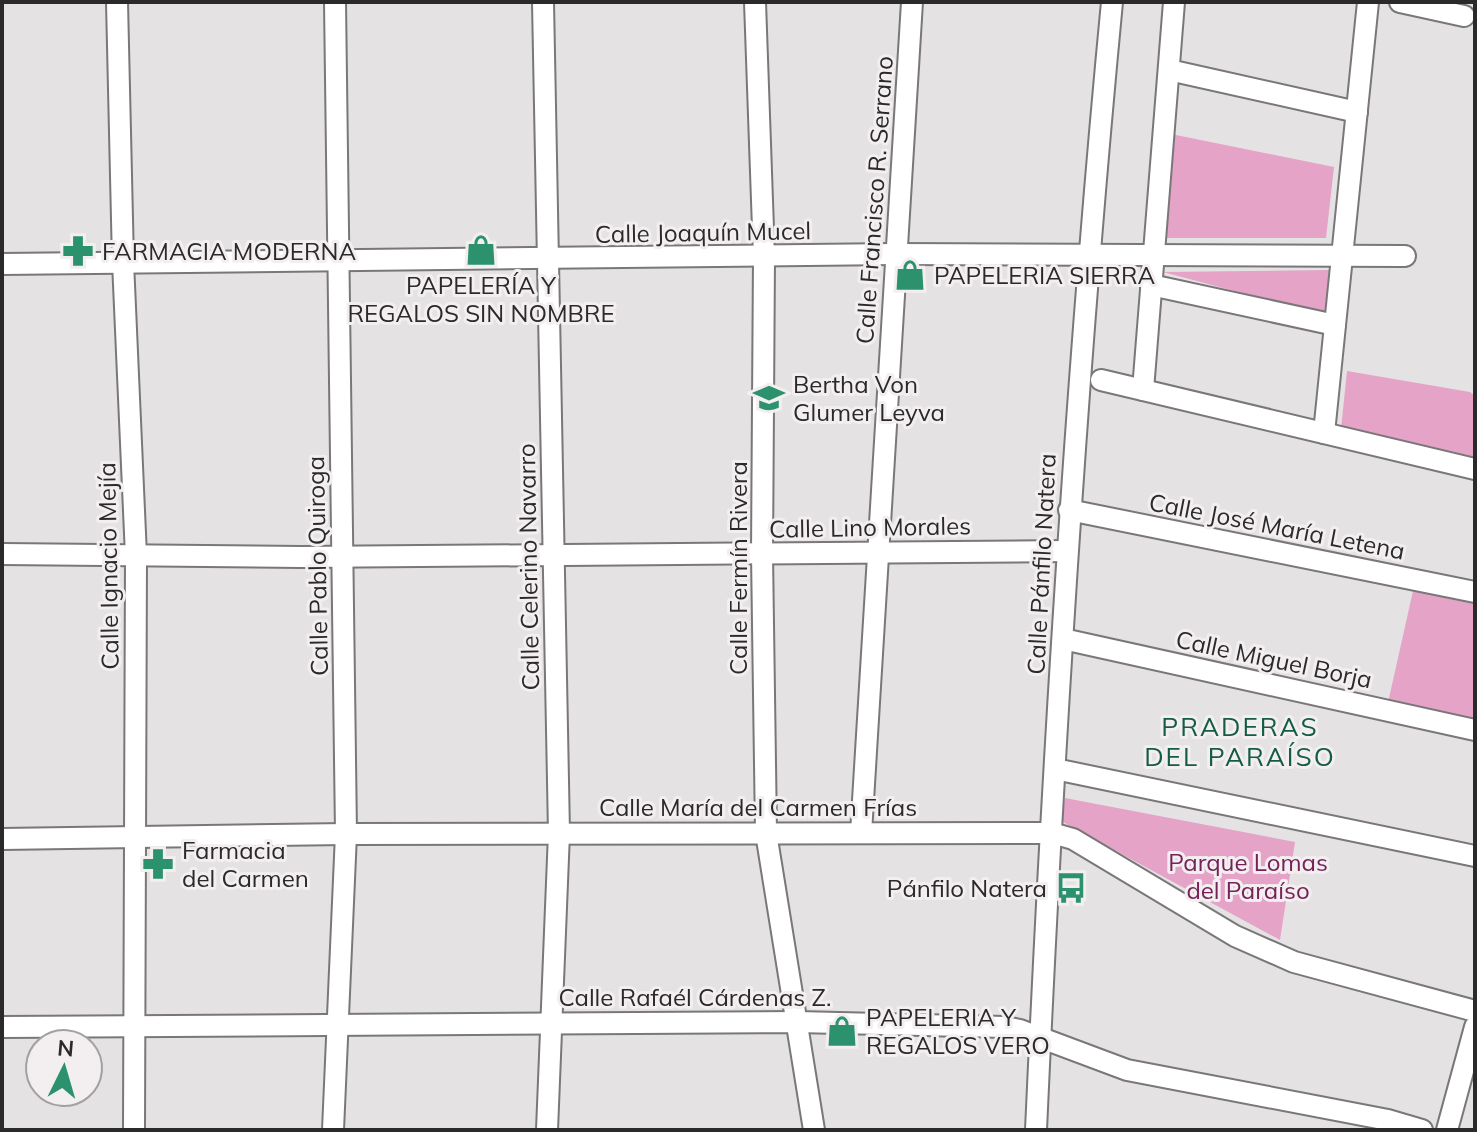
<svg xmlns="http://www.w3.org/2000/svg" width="1477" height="1132" viewBox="0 0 1477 1132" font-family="Mulish,sans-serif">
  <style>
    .green { fill: #e4a3c7 }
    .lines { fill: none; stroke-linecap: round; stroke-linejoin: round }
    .minor-casing { stroke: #797778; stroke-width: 24 }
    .minor { stroke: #fff; stroke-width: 20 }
    .labels { text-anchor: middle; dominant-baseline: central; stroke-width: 6; stroke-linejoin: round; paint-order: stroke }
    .street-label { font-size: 24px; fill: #2b2a2b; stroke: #f3eff1 }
    .poi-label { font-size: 24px; fill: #2b2a2b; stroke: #f3eff1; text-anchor: start }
    .park-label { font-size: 24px; fill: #762258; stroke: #f3eff1 }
    .neighbourhood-label { font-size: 26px; letter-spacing: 2px; fill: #155c44; stroke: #f3eff1 }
  </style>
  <rect width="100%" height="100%" fill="#e5e2e4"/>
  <g class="green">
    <path d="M1171 134 1334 167 1326 238H1162Z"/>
    <path d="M1329 270 1325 315 1163 272Z"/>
    <path d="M1347 371 1470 392 1475 396V462L1341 429Z"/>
    <path d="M1415 582 1475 594V726L1387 707Z"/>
    <path d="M1065 798 1295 842 1280 940 1061 821Z"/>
  </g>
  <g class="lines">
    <defs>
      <g id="minor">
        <path d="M117 2 123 262 136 556 134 1130"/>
        <path d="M543 2 559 833 547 1130"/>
        <path d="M755 2 764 257 762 554 766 833 814 1130"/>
        <path d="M1400 2 1464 16"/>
        <path d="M1169 70 1357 112"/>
        <path d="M2 264 896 254 1405 256"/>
        <path d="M1151 285 1335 325"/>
        <path d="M1101 380 1475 469"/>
        <path d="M1143 390 1174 2"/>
        <path d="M1324 433 1368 2"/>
        <path d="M1069 510 1475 592"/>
        <path d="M2 554 301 557 1067 551"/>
        <path d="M1063 639 1475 730"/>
        <path d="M1055 769 1475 856"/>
        <path d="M861 833 912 2"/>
        <path d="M2 839 346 834 1052 833 1073 839 1235 936 1294 962 1475 1011"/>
        <path d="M2 1027 797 1022 1005 1027 1020 1030 1127 1070 1388 1120 1422 1130"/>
        <path d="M333 1130 346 834 335 2"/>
        <path d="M1036 1130C1053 753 1076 377 1112 2"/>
        <path d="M1447 1130 1475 1027"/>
      </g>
    </defs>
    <use href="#minor" class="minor-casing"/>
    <use href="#minor" class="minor"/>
  </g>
  <defs>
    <symbol id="shop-bare" viewBox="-9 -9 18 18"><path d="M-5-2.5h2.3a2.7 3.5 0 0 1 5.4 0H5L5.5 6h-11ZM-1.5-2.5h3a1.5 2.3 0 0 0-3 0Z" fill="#2c916d" stroke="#f3eff1" stroke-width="2.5" paint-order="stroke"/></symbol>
    <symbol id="pharmacy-bare" viewBox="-9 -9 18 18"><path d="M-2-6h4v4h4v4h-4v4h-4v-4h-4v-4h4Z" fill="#2c916d" stroke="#f3eff1" stroke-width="2.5" paint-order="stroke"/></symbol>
    <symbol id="school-bare" viewBox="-9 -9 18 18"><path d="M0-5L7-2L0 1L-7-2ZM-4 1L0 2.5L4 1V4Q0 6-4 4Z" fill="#2c916d" stroke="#f3eff1" stroke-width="2.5" paint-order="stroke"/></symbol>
    <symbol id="bus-bare" viewBox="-9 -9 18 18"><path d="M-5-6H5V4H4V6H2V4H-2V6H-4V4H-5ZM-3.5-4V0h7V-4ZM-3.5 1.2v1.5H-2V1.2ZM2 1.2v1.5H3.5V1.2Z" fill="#2c916d" stroke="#f3eff1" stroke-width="2.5" paint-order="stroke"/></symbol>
  </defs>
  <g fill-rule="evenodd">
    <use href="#shop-bare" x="459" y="228" width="44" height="44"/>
    <use href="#pharmacy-bare" x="56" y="229" width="44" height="44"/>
    <use href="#shop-bare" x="888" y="253" width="44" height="44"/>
    <use href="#school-bare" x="747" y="376" width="44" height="44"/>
    <use href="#pharmacy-bare" x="136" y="842" width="44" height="44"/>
    <use href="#bus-bare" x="1049" y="866" width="44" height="44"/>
    <use href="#shop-bare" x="820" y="1009" width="44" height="44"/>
  </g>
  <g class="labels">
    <g class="street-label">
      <text transform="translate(874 200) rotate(-86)">Calle Francisco R. Serrano</text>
      <text transform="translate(703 232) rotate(-1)">Calle Joaquín Mucel</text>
      <text transform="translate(1277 526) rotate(11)">Calle José María Letena</text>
      <text transform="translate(870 527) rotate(-1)">Calle Lino Morales</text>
      <text transform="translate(1041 564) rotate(-87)">Calle Pánfilo Natera</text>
      <text transform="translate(108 566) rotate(-91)">Calle Ignacio Mejía</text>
      <text transform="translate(317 566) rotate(-91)">Calle Pablo Quiroga</text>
      <text transform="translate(528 567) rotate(-91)">Calle Celerino Navarro</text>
      <text transform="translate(738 568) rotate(-90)">Calle Fermín Rivera</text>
      <text transform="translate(1274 659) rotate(12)">Calle Miguel Borja</text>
      <text x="758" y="807">Calle María del Carmen Frías</text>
      <text x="695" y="997">Calle Rafaél Cárdenas Z.</text>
    </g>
    <g class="poi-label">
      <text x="102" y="251">FARMACIA MODERNA</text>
      <text x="934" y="275">PAPELERIA SIERRA</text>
      <text x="481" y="285" text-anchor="middle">PAPELERÍA Y<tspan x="481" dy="28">REGALOS SIN NOMBRE</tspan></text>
      <text x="793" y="384">Bertha Von<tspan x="793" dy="28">Glumer Leyva</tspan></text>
      <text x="182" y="850">Farmacia<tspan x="182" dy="28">del Carmen</tspan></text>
      <text x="1047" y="888" text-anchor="end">Pánfilo Natera</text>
      <text x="866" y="1017">PAPELERIA Y<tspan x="866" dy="28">REGALOS VERO</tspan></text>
    </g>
    <g class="park-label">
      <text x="1248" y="862">Parque Lomas<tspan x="1248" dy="28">del Paraíso</tspan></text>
    </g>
    <g class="neighbourhood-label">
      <text x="1240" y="726">PRADERAS<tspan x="1240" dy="30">DEL PARAÍSO</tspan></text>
    </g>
  </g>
  <rect width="1477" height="1132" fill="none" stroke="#2b2a2b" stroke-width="8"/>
  <g transform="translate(64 1068) rotate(5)"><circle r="38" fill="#f3eff1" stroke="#a3a0a2" stroke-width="2"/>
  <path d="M0-6L14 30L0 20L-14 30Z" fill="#2c916d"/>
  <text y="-12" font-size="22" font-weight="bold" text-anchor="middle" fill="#2b2a2b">N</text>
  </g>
</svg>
